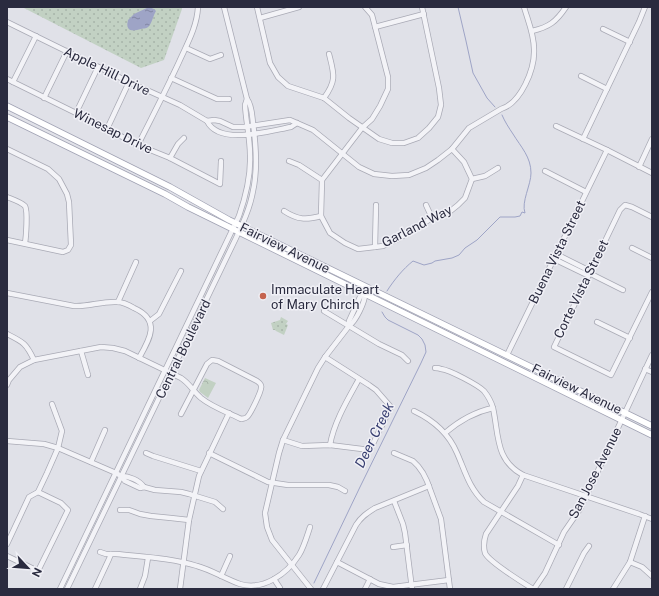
<svg xmlns="http://www.w3.org/2000/svg" width="659" height="596" viewBox="0 0 659 596" font-family="'Public Sans',sans-serif">
  <style>
    .grass { fill: url(#grass-dots) }
    .park { fill: url(#park-crowns) }
    .water { fill: url(#water-ripples) }
    .lines { fill: none; stroke-linecap: round; stroke-linejoin: round }
    .stream { stroke: #9ea4c6; stroke-width: 1 }
    .minor-casing { stroke: #a9aab5; stroke-width: 6 }
    .major-casing { stroke: #a0a2b3; stroke-width: 7 }
    .minor { stroke: #f3f3f7; stroke-width: 4.5 }
    .major { stroke: #fff; stroke-width: 5.5 }
    .poi-dot { fill: #c5634e; stroke: #f0f0f6; stroke-width: 1.5 }
    .labels { text-anchor: middle; dominant-baseline: central; stroke-width: 3; stroke-linejoin: round; paint-order: stroke }
    .street-label { font-size: 13px; fill: #2a2b3f; stroke: #f0f0f6 }
    .poi-label { font-size: 13px; fill: #2a2b3f; stroke: #f0f0f6; text-anchor: start }
    .water-label { font-size: 14px; font-style: italic; fill: #373e70; stroke: #f0f0f6 }
  </style>
  <defs>
    <pattern id="grass-dots" width="8" height="8" patternUnits="userSpaceOnUse"><rect width="8" height="8" fill="#c2d1c3"/><path d="M2 2h.1M6 6h.1" fill="none" stroke="#a7b4a9" stroke-width="1.8" stroke-linecap="round"/></pattern>
    <pattern id="park-crowns" width="20" height="18" patternUnits="userSpaceOnUse"><rect width="20" height="18" fill="#c2d1c3"/><path d="M2 6a3 3 0 1 1 6 0M12 15a3 3 0 1 1 6 0" fill="none" stroke="#a7b4a9"/></pattern>
    <pattern id="water-ripples" width="26" height="14" patternUnits="userSpaceOnUse"><rect width="26" height="14" fill="#9ea4c6"/><path d="M2 4q2-2 4 0t4 0M15 11q2-2 4 0t4 0" fill="none" stroke="#8186a2"/></pattern>
  </defs>
  <rect width="100%" height="100%" fill="#e0e1e8"/>
  <g class="grass">
    <path d="M22 7H182V9L164 60 141 68Z"/>
    <path d="M281 317 288 321 286 324 288 325 284 335 276 331 275 330H273L271 323 280 320Z"/>
  </g>
  <path class="park" d="M205 378 216 383 208 398 200 392 199 390Z"/>
  <path class="water" d="M149 7 154 9 156 11C153 16 152 23 149 26 147 29 144 28 141 29 132 32 125 31 128 20L134 14Z"/>
  <g class="lines">
    <g class="stream">
      <path d="M458 7 466 41 473 73 487 98 495 107"/>
      <path d="M387 291C394 280 403 269 413 261L424 265 432 263 435 261 452 258 459 255 465 248 477 240 500 217H515L520 216 522 212 525 213C521 202 531 185 531 173 531 157 521 147 513 134 509 128 505 122 502 115"/>
      <path d="M314 583 360 487 421 363 426 352 425 345 422 339 418 335 388 320 385 317 382 312"/>
    </g>
    <defs>
      <g id="minor">
        <path d="M257 7 270 63 278 77 288 86 324 98 349 118 379 139 392 143H404L418 138 429 128 438 117 441 105 439 88 422 7"/>
        <path d="M365 7 372 15 388 77V89L380 106 372 119 362 128 322 180 321 216 330 233 345 243 358 249 375 247 383 246 398 239 432 218 448 213 458 205 465 198 472 179 464 162 452 149"/>
        <path d="M260 18 299 7"/>
        <path d="M7 22 129 82 180 105 207 121 214 120 220 121 233 127H244L290 120 313 130 359 167 374 174 392 176 409 175 426 168 438 160 452 149 469 128 501 109C521 103 535 69 534 49 534 34 528 21 524 7"/>
        <path d="M375 27 424 14"/>
        <path d="M603 29 630 42"/>
        <path d="M532 31C549 27 556 22 566 7"/>
        <path d="M186 48 210 59 221 55"/>
        <path d="M581 76 607 89"/>
        <path d="M171 78 217 99H229"/>
        <path d="M7 79 76 113 138 145 170 158 220 184 221 161"/>
        <path d="M13 82 36 36"/>
        <path d="M44 98 67 51"/>
        <path d="M324 98C337 80 334 74 329 54"/>
        <path d="M76 113 98 67"/>
        <path d="M207 121C219 146 269 131 291 127L297 123"/>
        <path d="M556 126 607 150 652 173"/>
        <path d="M107 129 129 82"/>
        <path d="M583 139 639 22 645 7"/>
        <path d="M138 145C152 117 166 90 179 62 187 44 197 27 198 7"/>
        <path d="M7 149 48 169 59 179 67 194 69 202 71 245 68 250 63 252 7 240"/>
        <path d="M170 158 178 144 184 138"/>
        <path d="M289 161 299 165 322 180"/>
        <path d="M639 167 652 139"/>
        <path d="M545 171 586 192"/>
        <path d="M472 179 485 176 498 168"/>
        <path d="M7 197C12 199 21 202 25 206 28 211 26 237 25 243"/>
        <path d="M426 205 432 218"/>
        <path d="M284 211C298 220 306 220 321 216"/>
        <path d="M652 217 632 207 625 205 620 210 554 347 611 375 652 292"/>
        <path d="M375 247 376 205"/>
        <path d="M632 248 652 258"/>
        <path d="M556 254 586 269 589 273 623 290"/>
        <path d="M554 259 585 274 589 273"/>
        <path d="M7 293 74 306C88 307 102 301 117 302 122 302 129 305 134 308 161 320 150 339 139 358"/>
        <path d="M118 302 136 262"/>
        <path d="M324 311 379 344 402 355 408 361"/>
        <path d="M150 321 159 314 181 271"/>
        <path d="M597 322 630 338"/>
        <path d="M349 326V321L360 297 365 293"/>
        <path d="M7 334C23 342 26 343 34 360"/>
        <path d="M81 351 88 375"/>
        <path d="M507 355 607 150"/>
        <path d="M435 368C437 368 439 368 441 369 450 370 478 385 484 391 488 396 491 401 493 408 499 435 495 460 523 475L639 514 652 519"/>
        <path d="M645 369 652 372"/>
        <path d="M7 385 9 380 20 367 34 360 101 347 113 348 125 351 181 378C189 383 194 392 201 398 212 407 229 413 241 419 244 418 245 419 247 417 250 415 261 392 261 388 262 385 260 383 257 381L218 361 212 360 207 364 181 414"/>
        <path d="M414 411C433 420 449 434 457 453 465 471 469 488 484 502L559 545"/>
        <path d="M445 433C459 421 474 412 493 408"/>
        <path d="M283 440 302 446 330 445 370 450 390 409V406L376 390 369 385 325 357"/>
        <path d="M7 441 44 444 58 448 116 473 121 476 125 481 140 488 144 487 155 490 181 492 189 494 215 502 223 509"/>
        <path d="M330 445C334 422 348 399 359 379"/>
        <path d="M146 453 153 456 201 471"/>
        <path d="M209 453 268 482 288 485H329L338 487 345 491"/>
        <path d="M394 453 413 461 418 466 423 473 427 481 441 519 450 589"/>
        <path d="M91 462 105 430"/>
        <path d="M523 475 518 486 486 534C484 540 483 546 485 553 489 562 522 582 533 589"/>
        <path d="M121 476C129 476 139 480 144 487"/>
        <path d="M394 501 403 524 405 533 412 589"/>
        <path d="M120 510H129L140 514 151 516 171 518 189 520"/>
        <path d="M7 544 29 497 38 492 47 473 58 448 62 431 52 404"/>
        <path d="M393 547 407 545"/>
        <path d="M100 552 106 554H116C143 557 171 558 197 566 212 570 225 579 240 584 263 591 287 574 299 555 304 547 307 536 310 527"/>
        <path d="M7 556 38 571 68 510 61 503 38 492"/>
        <path d="M337 562 379 584 393 587 449 580"/>
        <path d="M630 562 642 567 652 576"/>
        <path d="M221 576 230 556"/>
        <path d="M274 579 280 588"/>
        <path d="M60 589 239 216C246 196 251 176 250 155 250 138 246 122 245 105L247 99"/>
        <path d="M67 589 236 238C243 223 250 208 253 191 258 169 256 145 253 123 252 115 252 105 247 99L224 7"/>
        <path d="M95 589 109 559 111 554"/>
        <path d="M140 589 145 576 148 558"/>
        <path d="M180 589 189 520 199 476 229 413"/>
        <path d="M311 589 272 540 267 527 265 513 279 453 283 440 318 368 325 357 349 326C356 321 365 302 365 294"/>
        <path d="M323 589 356 525C361 517 367 513 375 508L429 486"/>
        <path d="M365 589 370 579"/>
        <path d="M534 589 545 573 564 532 580 509 652 355"/>
        <path d="M566 589 584 553 589 546"/>
        <path d="M613 589 630 562 645 516"/>
      </g>
      <g id="major">
        <path d="M7 106 170 187 229 220 652 426"/>
        <path d="M7 117 165 194 188 207 239 232 652 435"/>
      </g>
    </defs>
    <use href="#minor" class="minor-casing"/>
    <use href="#major" class="major-casing"/>
    <use href="#minor" class="minor"/>
    <use href="#major" class="major"/>
  </g>
  <circle class="poi-dot" cx="263" cy="296" r="4"/>
  <g class="labels">
    <g class="street-label">
      <text transform="translate(107 71) rotate(26)">Apple Hill Drive</text>
      <text transform="translate(113 131) rotate(26)">Winesap Drive</text>
      <text transform="translate(417 226) rotate(-27)">Garland Way</text>
      <text transform="translate(285 248) rotate(26)">Fairview Avenue</text>
      <text transform="translate(557 252) rotate(-64)">Buena Vista Street</text>
      <text transform="translate(581 289) rotate(-64)">Corte Vista Street</text>
      <text transform="translate(183 349) rotate(-64)">Central Boulevard</text>
      <text transform="translate(577 389) rotate(26)">Fairview Avenue</text>
      <text transform="translate(595 473) rotate(-63)">San Jose Avenue</text>
    </g>
    <g class="poi-label">
      <text x="271" y="289">Immaculate Heart<tspan x="271" dy="15">of Mary Chirch</tspan></text>
    </g>
    <g class="water-label">
      <text transform="translate(374 435) rotate(-64)">Deer Creek</text>
    </g>
  </g>
  <rect width="659" height="596" fill="none" stroke="#2a2b3f" stroke-width="16"/>
  <g transform="translate(28 568) rotate(116)" stroke="#f0f0f6" stroke-width="3" paint-order="stroke">
  <path d="M0-3L7 15L0 10L-7 15Z" fill="#2a2b3f"/>
  <text y="-6" font-size="11" font-weight="bold" text-anchor="middle" fill="#2a2b3f">N</text>
  </g>
</svg>
